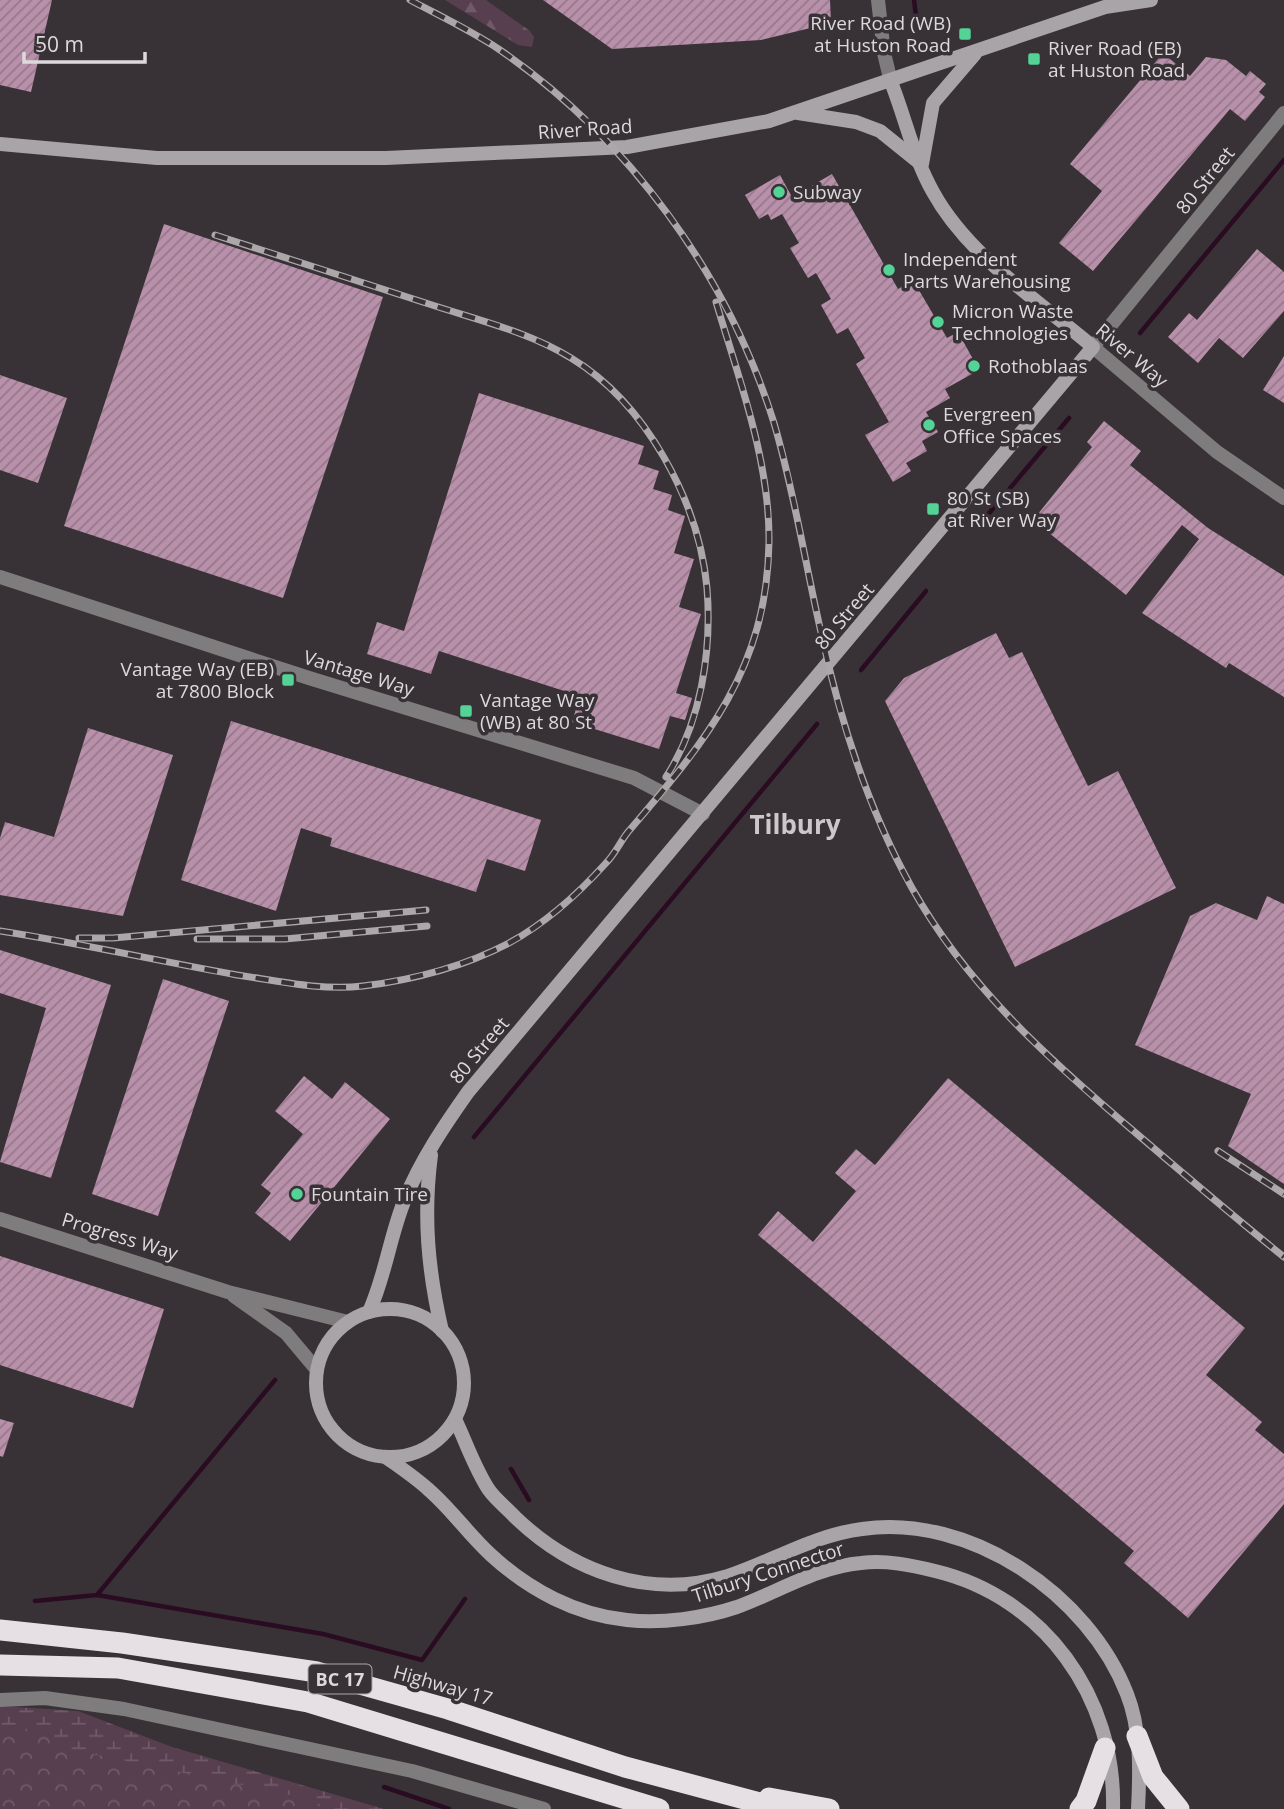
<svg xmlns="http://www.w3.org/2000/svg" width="1284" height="1809" viewBox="0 0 1284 1809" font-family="'Open Sans',sans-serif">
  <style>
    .forest { fill: url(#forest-firs) }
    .wetland { fill: url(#wetland-marsh) }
    .park { fill: url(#park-crowns) }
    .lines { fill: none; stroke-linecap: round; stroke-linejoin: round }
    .stream { stroke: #2a0c22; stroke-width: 4.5 }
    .building { fill: url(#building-hatch) }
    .street { stroke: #7f7c7e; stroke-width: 14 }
    .secondary { stroke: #a9a4a7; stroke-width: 14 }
    .highway { stroke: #e6dfe3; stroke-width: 21 }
    .rail-casing { stroke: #aca8aa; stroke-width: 7 }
    .rail { stroke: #383236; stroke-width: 4.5; stroke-dasharray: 13; stroke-linecap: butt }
    .poi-dot { fill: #53d396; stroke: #383236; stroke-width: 2.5 }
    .labels { text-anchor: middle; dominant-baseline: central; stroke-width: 7; stroke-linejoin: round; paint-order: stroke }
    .shield { fill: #383236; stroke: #aca7aa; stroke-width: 2 }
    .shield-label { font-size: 18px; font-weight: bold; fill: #ddd9db }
    .poi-label { font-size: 19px; fill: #ddd9db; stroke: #383236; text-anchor: start }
    .street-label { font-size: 19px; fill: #ddd9db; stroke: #383236 }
    .district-label { font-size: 26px; font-weight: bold; fill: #cec6cb; stroke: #383236 }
  </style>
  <defs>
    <pattern id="forest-firs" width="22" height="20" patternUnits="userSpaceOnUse" patternTransform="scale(1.75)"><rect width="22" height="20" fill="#583f50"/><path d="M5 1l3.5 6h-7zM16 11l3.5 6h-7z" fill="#705a69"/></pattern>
    <pattern id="wetland-marsh" width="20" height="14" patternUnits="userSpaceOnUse" patternTransform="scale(1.75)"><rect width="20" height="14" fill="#583f50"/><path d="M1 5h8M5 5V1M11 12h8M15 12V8" fill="none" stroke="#705a69"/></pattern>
    <pattern id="park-crowns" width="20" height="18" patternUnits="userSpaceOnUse" patternTransform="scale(1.75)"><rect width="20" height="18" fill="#583f50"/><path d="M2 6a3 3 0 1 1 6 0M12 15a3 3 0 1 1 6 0" fill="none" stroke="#705a69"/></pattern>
    <pattern id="building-hatch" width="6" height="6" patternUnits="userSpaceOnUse" patternTransform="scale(1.75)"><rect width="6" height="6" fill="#b890aa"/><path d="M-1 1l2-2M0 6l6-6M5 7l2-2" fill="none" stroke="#95788b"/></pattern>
  </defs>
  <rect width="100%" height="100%" fill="#383236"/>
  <path class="forest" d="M445 0H486L530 31 534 37 532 47 518 45Z"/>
  <path class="wetland" d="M0 1706 78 1711 172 1747 384 1809H0Z"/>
  <path class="park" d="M38 1730 59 1747 299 1797 334 1809H0V1733Z"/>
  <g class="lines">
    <g class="stream">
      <path d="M914 0 917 24"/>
      <path d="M1140 333 1284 160"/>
      <path d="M985 518 1069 418"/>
      <path d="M861 670 926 591"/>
      <path d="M474 1137 817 724"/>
      <path d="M511 1469 529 1500"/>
      <path d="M97 1595 323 1634 422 1660 465 1599"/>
      <path d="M35 1601 97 1595 275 1380"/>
      <path d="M384 1787 449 1809"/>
    </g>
  </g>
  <g class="building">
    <path d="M0 0H52L31 92 0 85Z"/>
    <path d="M543 0H830L831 23 761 40 612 49Z"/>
    <path d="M1163 53 1190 76 1206 57 1226 60 1246 76 1250 71 1266 84 1259 92 1265 97 1245 121 1230 109 1093 271 1059 243 1102 191 1070 164Z"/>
    <path d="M832 174 898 289 913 280 947 338 958 332 979 370 945 389 950 398 926 412 938 432 922 441 927 451 906 463 911 471 893 482 865 435 889 422 856 364 865 358 848 328 837 334 821 305 831 299 816 273 808 278 790 248 799 243 782 214 771 220 768 214 759 219 745 195 780 175 792 197Z"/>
    <path d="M164 224 383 297 283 598 64 526Z"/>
    <path d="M1257 249 1284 272V311L1243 358 1219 338 1198 363 1168 337 1189 313 1197 320Z"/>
    <path d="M1284 356V403L1263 390Z"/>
    <path d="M0 375 67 398 38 483 0 470Z"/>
    <path d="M479 393 644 446 638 464 659 471 653 489 672 495 668 510 685 516 674 553 694 559 679 607 701 614 676 693 692 698 685 720 670 716 659 749 572 722 580 696 439 651 431 674 367 654 377 622 404 631Z"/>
    <path d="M1104 421 1141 451 1130 465 1208 528 1284 576V697L1229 663 1226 668 1142 613 1199 539 1182 525 1126 595 1033 520 1092 447 1087 442Z"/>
    <path d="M996 633 1009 658 1022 652 1088 786 1118 771 1176 888 1015 967 885 701 904 678Z"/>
    <path d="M231 721 541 820 525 871 487 859 476 892 330 846 332 838 301 828 276 911 181 880Z"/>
    <path d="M88 728 173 755 123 916 0 895V838L5 822 54 837Z"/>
    <path d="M1267 896 1284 904V1184L1228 1146 1251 1094 1135 1045 1190 916 1216 903 1257 920Z"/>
    <path d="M0 950 111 985 51 1178 0 1162 46 1008 0 993Z"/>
    <path d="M163 979 229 1001 158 1216 92 1194Z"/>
    <path d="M304 1076 332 1099 345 1082 390 1119 290 1241 255 1213 271 1193 261 1185 303 1134 275 1111Z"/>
    <path d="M948 1078 1245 1328 1206 1375 1262 1422 1255 1430 1284 1454V1504L1188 1618 1124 1563 1134 1551 758 1235 778 1211 813 1242 856 1191 835 1173 856 1149 875 1165Z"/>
    <path d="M0 1256 164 1309 133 1408 0 1365Z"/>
    <path d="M0 1419 14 1423 3 1457 0 1456Z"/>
  </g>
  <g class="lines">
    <g class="street">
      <path d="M878 0 884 53 891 82"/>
      <path d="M1284 113 1093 347 1217 452 1284 498"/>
      <path d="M0 577 309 678 634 778 703 814"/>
      <path d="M0 1219 228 1292 348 1322"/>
      <path d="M234 1296 286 1333 317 1370"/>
      <path d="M0 1700 45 1698 124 1709 412 1771 544 1809"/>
    </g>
    <g class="secondary">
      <path d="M798 113 856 122 880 131 921 164"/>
      <path d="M0 144 157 158H386L627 147 769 121 1105 7 1151 0"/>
      <path d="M922 164 933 103 975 54"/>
      <path d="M431 1155C423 1216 428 1271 442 1331"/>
      <circle cx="390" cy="1383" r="74"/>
      <path d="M369 1312C386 1274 390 1235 405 1199 421 1160 444 1126 468 1092L1093 347C1039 301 968 256 933 192 914 159 905 117 891 82"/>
      <path d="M455 1419C466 1442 475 1469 489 1490 496 1500 507 1508 515 1517 572 1572 649 1600 728 1576 773 1561 814 1535 862 1529 970 1513 1089 1595 1127 1694 1141 1729 1140 1771 1138 1809"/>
      <path d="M387 1458C401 1468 416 1478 429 1490 452 1510 469 1535 491 1555 529 1590 576 1615 627 1620 662 1624 704 1618 737 1607 778 1592 817 1567 861 1563 886 1560 911 1565 935 1571 1044 1597 1116 1697 1113 1809"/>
    </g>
    <g class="highway">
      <path d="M0 1630 122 1643 317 1672 448 1709 625 1767 782 1809"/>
      <path d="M0 1665 118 1668 308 1702 659 1809"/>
      <path d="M1137 1736 1153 1777 1179 1809"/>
      <path d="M769 1798 829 1809"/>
      <path d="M1080 1809 1086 1801 1105 1748"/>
    </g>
    <defs>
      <g id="rail">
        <path d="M410 0C440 16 472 31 500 50 628 138 728 275 774 423 795 494 806 569 823 641 842 727 869 811 912 888 968 988 1051 1061 1137 1134 1185 1175 1234 1217 1284 1257"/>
        <path d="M215 235C287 258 360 282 432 305 478 320 529 332 571 358 646 403 699 502 707 588 712 651 701 723 666 777"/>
        <path d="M0 931C79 943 158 961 237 975 278 981 322 991 363 986 412 980 465 966 509 943 546 923 578 894 606 863 615 854 620 842 628 832 706 741 767 669 769 542 770 461 739 379 716 302"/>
        <path d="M79 938H113L426 910"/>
        <path d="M197 939H285L427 926"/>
        <path d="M1218 1151 1284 1194"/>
      </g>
    </defs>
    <use href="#rail" class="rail-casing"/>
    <use href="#rail" class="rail"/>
  </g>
  <g class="poi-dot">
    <rect x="958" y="27" width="14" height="14" rx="3.5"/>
    <rect x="1027" y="52" width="14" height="14" rx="3.5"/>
    <circle cx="779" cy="192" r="7"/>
    <circle cx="889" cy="270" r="7"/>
    <circle cx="938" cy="322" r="7"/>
    <circle cx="974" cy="366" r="7"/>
    <circle cx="929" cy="425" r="7"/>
    <rect x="926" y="502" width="14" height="14" rx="3.5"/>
    <rect x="281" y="673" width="14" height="14" rx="3.5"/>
    <rect x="459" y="704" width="14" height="14" rx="3.5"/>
    <circle cx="297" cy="1194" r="7"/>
  </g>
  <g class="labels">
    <rect class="shield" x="308.5" y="1664.5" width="63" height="29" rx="5"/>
    <g class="shield-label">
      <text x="340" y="1679">BC 17</text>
    </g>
    <g class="poi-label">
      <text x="951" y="23" text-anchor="end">River Road (WB)<tspan x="951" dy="22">at Huston Road</tspan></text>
      <text x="1048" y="48">River Road (EB)<tspan x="1048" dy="22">at Huston Road</tspan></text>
      <text x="793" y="192">Subway</text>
      <text x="903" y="259">Independent<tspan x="903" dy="22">Parts Warehousing</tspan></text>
      <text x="952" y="311">Micron Waste<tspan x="952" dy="22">Technologies</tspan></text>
      <text x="988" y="366">Rothoblaas</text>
      <text x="943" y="414">Evergreen<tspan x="943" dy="22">Office Spaces</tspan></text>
      <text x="947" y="498">80 St (SB)<tspan x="947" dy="22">at River Way</tspan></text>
      <text x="274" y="669" text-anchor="end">Vantage Way (EB)<tspan x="274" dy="22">at 7800 Block</tspan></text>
      <text x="480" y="700">Vantage Way<tspan x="480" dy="22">(WB) at 80 St</tspan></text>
      <text x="311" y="1194">Fountain Tire</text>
    </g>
    <g class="street-label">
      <text transform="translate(585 129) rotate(-4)">River Road</text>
      <text transform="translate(1205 180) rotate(-51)">80 Street</text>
      <text transform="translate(1132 355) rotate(40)">River Way</text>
      <text transform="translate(844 616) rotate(-50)">80 Street</text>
      <text transform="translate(359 673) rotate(17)">Vantage Way</text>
      <text transform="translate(479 1050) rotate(-50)">80 Street</text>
      <text transform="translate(120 1236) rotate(17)">Progress Way</text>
      <text transform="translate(768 1572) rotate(-18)">Tilbury Connector</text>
      <text transform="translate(443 1685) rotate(16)">Highway 17</text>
    </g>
    <g class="district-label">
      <text x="795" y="824">Tilbury</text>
    </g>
  </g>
  <path d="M24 52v10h121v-10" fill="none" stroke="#ddd9db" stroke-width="3.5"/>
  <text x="35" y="52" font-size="21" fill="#ddd9db" stroke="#383236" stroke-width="5" paint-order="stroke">50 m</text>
</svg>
